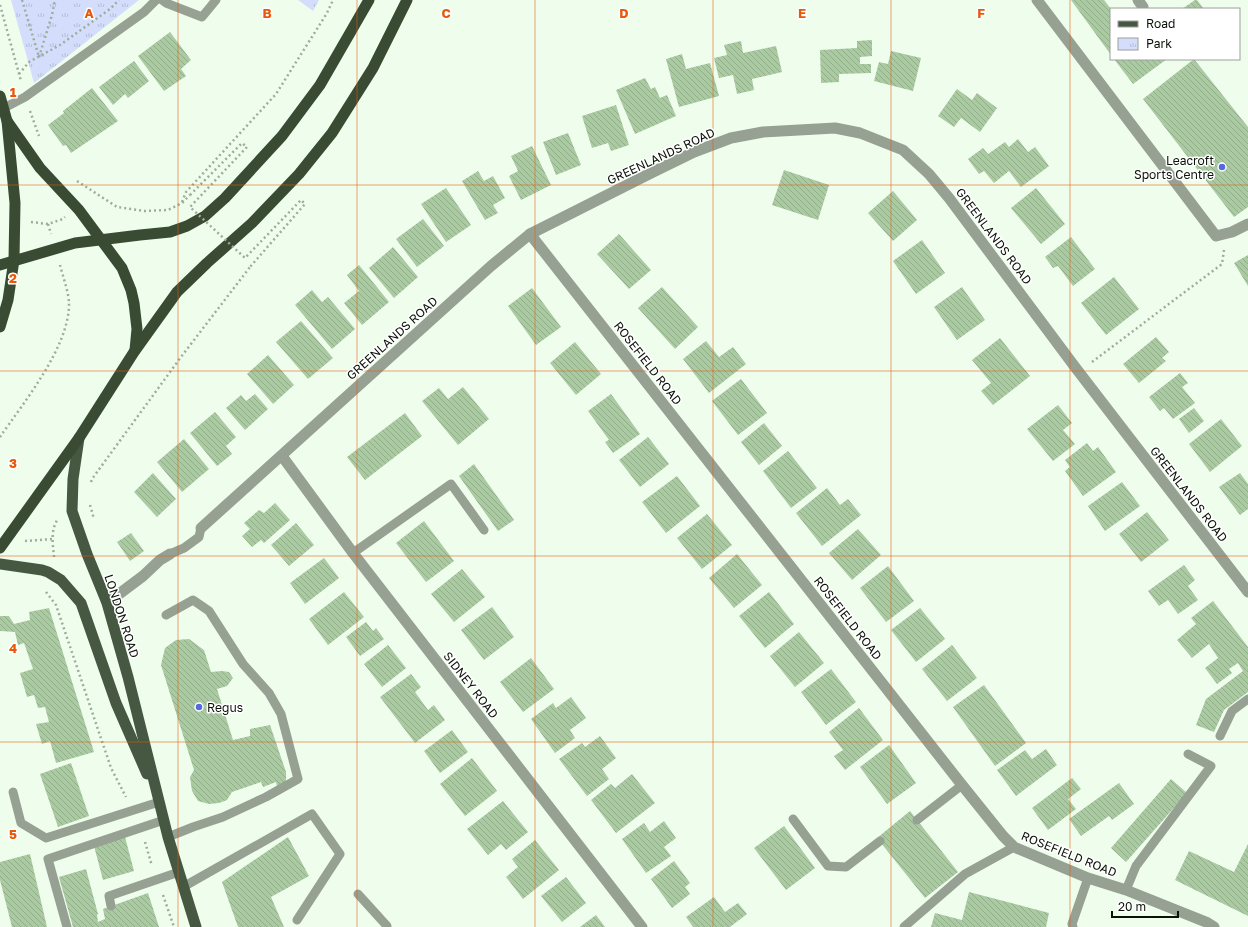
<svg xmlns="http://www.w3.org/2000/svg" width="1248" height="927" viewBox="0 0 1248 927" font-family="'Golos Text',sans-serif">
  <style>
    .park { fill: url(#park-tufts) }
    .building { fill: url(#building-back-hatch) }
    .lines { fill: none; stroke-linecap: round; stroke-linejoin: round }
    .path { stroke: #9fac9d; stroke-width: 2.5; stroke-dasharray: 2 3; stroke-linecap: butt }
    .service { stroke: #96a093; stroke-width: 9 }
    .minor { stroke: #96a093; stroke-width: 11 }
    .primary { stroke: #475842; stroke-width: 11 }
    .trunk { stroke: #3a4b34; stroke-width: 11 }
    .path-bridge { stroke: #9fac9d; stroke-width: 2.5; stroke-dasharray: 2 3; stroke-linecap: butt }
    .grid { fill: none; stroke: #e8590c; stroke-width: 1; stroke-opacity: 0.55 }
    .poi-dot { fill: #536be0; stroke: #fff; stroke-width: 1.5 }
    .labels { text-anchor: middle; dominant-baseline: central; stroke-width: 3; stroke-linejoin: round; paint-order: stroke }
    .street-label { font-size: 12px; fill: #0a1108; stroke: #fff }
    .poi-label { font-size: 12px; fill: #0a1108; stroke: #fff; text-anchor: end }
    .grid-label { font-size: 13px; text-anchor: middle; font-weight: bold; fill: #e8590c; stroke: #fff; stroke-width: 3; stroke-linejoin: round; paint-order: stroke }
  </style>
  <defs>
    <pattern id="park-tufts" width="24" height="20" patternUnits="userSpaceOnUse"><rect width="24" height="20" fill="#d4defc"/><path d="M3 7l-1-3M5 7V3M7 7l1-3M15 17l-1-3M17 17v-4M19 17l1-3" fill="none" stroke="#b5bdd6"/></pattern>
    <pattern id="building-back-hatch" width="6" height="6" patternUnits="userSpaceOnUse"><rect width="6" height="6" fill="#aacba1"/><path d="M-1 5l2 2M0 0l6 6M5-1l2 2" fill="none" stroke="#91ad89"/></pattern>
  </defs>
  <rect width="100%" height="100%" fill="#effeec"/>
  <g class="park">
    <path d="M11 0H139L34 83Z"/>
    <path d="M298 0H319L313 11Z"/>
  </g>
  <g class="building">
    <path d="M1071 0H1104L1111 9V55Z"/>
    <path d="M1195 0H1197L1204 9H1182Z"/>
    <path d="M170 32 191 60 181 69 186 76 164 91 138 56Z"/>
    <path d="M872 40V56L860 57V64H871V73L839 74V82L821 83 820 50 857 48V41Z"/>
    <path d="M741 41 743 53 776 46 782 72 752 79 754 90 737 94 733 75 719 78 714 58 727 55 724 45Z"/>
    <path d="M891 51 921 58 913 91 874 81 879 62 888 64Z"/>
    <path d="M682 54 686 69 710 63 719 96 679 107 666 59Z"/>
    <path d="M1114 59H1167L1133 84Z"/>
    <path d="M1194 59 1248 127V207L1234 217 1143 99Z"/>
    <path d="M134 61 149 81 128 98 125 94 113 105 99 87Z"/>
    <path d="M645 78 651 89 655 87 660 98 667 95 676 116 635 134 616 90Z"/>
    <path d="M92 88 118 121 71 153 66 145 63 146 48 125 64 113 63 111Z"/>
    <path d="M957 89 972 100 977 93 997 108 980 132 961 118 954 127 938 116Z"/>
    <path d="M616 105 629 145 611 151 608 143 592 148 582 116Z"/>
    <path d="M568 133 581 165 556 175 543 142Z"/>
    <path d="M1018 139 1028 152 1035 147 1049 166 1021 187 1009 171 994 183 984 171 979 174 968 159 983 148 988 154 1005 142 1009 147Z"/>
    <path d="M532 146 551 185 521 200 509 176 518 171 511 156Z"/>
    <path d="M784 170 829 185 818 220 772 205Z"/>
    <path d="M478 171 484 181 493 176 505 198 493 205 498 213 485 220 462 181Z"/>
    <path d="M446 188 471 225 446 242 421 204Z"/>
    <path d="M1036 188 1065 224 1041 244 1011 208Z"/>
    <path d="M893 191 917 220 893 241 868 213Z"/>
    <path d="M423 219 444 246 417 267 396 239Z"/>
    <path d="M619 234 651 270 629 289 597 254Z"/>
    <path d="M1071 237 1095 269 1073 286 1058 266 1053 268 1045 257Z"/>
    <path d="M922 240 945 273 916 294 893 261Z"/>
    <path d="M393 247 418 277 394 298 369 268Z"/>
    <path d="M1248 255V286L1234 263Z"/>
    <path d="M359 265 389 302 362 325 344 303 359 291 347 275Z"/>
    <path d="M1114 277 1139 309 1106 335 1081 303Z"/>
    <path d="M662 287 698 327 675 349 638 308Z"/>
    <path d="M962 287 985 320 957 340 934 307Z"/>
    <path d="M532 288 561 327 536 345 508 306Z"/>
    <path d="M312 290 322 302 328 297 355 329 332 349 295 305Z"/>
    <path d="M301 321 333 358 308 379 276 342Z"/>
    <path d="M1156 337 1169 352 1162 358 1166 361 1139 383 1123 364Z"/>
    <path d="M1000 338 1030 376 993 405 981 391 991 383 972 360Z"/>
    <path d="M706 341 719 357 733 347 746 364 709 393 683 359Z"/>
    <path d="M575 342 601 374 576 395 550 363Z"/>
    <path d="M268 355 294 385 273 404 247 374Z"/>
    <path d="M1180 373 1188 383 1182 387 1195 403 1173 419 1164 408 1160 411 1149 397Z"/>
    <path d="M741 379 767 413 738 435 712 401Z"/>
    <path d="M463 387 489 419 458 445 422 401 439 388 448 399Z"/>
    <path d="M255 394 268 409 245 430 226 408 241 395 246 401Z"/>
    <path d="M611 394 640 434 613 453 605 442 609 440 588 411Z"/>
    <path d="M1058 405 1072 423 1063 430 1075 444 1053 461 1027 429Z"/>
    <path d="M1194 408 1204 421 1189 433 1179 419Z"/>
    <path d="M215 412 236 437 226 446 232 454 217 466 190 433Z"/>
    <path d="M405 413 422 436 365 480 347 457Z"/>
    <path d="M1221 419 1242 446 1210 472 1189 444Z"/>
    <path d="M764 423 782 446 759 465 741 442Z"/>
    <path d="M648 437 669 464 640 487 619 460Z"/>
    <path d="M184 439 209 469 182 492 157 462Z"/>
    <path d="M1087 443 1093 451 1098 447 1116 472 1083 496 1065 471 1070 467 1065 460Z"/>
    <path d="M788 451 817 488 791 508 763 471Z"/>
    <path d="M474 464 514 520 498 531 459 476Z"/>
    <path d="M153 473 176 499 157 517 134 492Z"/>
    <path d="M1240 473 1248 484V509L1240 515 1219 487Z"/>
    <path d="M677 476 700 506 666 533 642 502Z"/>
    <path d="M1122 482 1140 506 1105 531 1088 506Z"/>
    <path d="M827 488 840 505 848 499 861 515 822 546 796 513Z"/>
    <path d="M275 503 290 520 264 543 261 540 252 547 242 536 250 529 244 523 259 510 264 513Z"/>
    <path d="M1147 512 1169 540 1141 562 1119 534Z"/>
    <path d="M707 514 732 545 702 569 677 538Z"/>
    <path d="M424 521 454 561 426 582 396 543Z"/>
    <path d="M296 523 314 545 289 566 271 545Z"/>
    <path d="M858 529 881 555 852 580 829 553Z"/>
    <path d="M131 533 144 551 130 561 117 542Z"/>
    <path d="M737 554 762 585 734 608 709 578Z"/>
    <path d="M324 558 339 578 305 604 290 583Z"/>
    <path d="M1184 565 1195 580 1188 586 1198 600 1178 614 1168 600 1159 606 1148 591Z"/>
    <path d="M888 566 914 601 886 622 860 588Z"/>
    <path d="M462 569 485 597 454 622 431 594Z"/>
    <path d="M344 592 364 617 328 645 309 619Z"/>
    <path d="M769 592 794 624 765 648 739 616Z"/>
    <path d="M1213 601 1248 647V692L1224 710 1214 732 1196 725 1206 699 1243 671 1238 663 1229 669 1232 673 1217 684 1205 668 1218 658 1209 644 1192 658 1177 640 1196 624 1191 618Z"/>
    <path d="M492 607 514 637 484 660 461 630Z"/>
    <path d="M49 608 94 752 56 763 50 741 42 744 36 724 49 722 45 707 38 708 34 695 27 697 20 673 33 669 24 643 18 645 15 632 0 631V616H9L14 624 30 620 29 612Z"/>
    <path d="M920 608 945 639 916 662 891 630Z"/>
    <path d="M366 622 373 631 376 628 384 639 360 656 346 637Z"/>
    <path d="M799 632 824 663 795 687 770 656Z"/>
    <path d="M189 639 204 650 211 672 222 671 229 672 233 678 227 686 217 689 233 740 250 736V729L270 725 286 772V782L277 787 276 782 263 787 261 782 232 792 227 800 219 803 209 804 198 801 192 791 190 777 194 770 161 665 165 648 176 640Z"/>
    <path d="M388 645 406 668 382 687 364 664Z"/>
    <path d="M952 645 977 678 947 701 922 669Z"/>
    <path d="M531 658 554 689 523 712 500 682Z"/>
    <path d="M831 669 856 702 826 725 801 692Z"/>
    <path d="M411 674 421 687 415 692 428 710 434 705 445 720 415 743 380 697Z"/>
    <path d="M984 685 1026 743 995 766 953 707Z"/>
    <path d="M571 697 586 718 570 730 575 738 555 753 531 719 553 703 556 708Z"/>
    <path d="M859 708 883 740 845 770 834 756 843 750 829 732Z"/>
    <path d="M452 730 468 752 440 773 424 751Z"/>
    <path d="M600 736 616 758 602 769 609 779 587 796 559 759 582 743 585 747Z"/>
    <path d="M889 745 916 783 887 804 860 767Z"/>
    <path d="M1046 749 1057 765 1016 796 997 770 1025 750 1032 759Z"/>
    <path d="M472 758 497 791 465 816 440 784Z"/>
    <path d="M71 763 89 816 58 827 40 774Z"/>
    <path d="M632 774 655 803 616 833 591 800 611 784 615 788Z"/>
    <path d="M1072 778 1081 789 1068 799 1076 809 1048 830 1032 808Z"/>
    <path d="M1171 779 1187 793 1126 862 1111 848Z"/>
    <path d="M1119 783 1134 804 1112 820 1109 816 1081 836 1069 819Z"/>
    <path d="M503 801 528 832 506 850 501 844 488 855 467 829Z"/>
    <path d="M910 811 958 872 925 898 877 838Z"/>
    <path d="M664 821 676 838 664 847 671 856 646 873 622 839 644 823 650 832Z"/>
    <path d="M784 826 815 868 786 890 754 848Z"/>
    <path d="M125 837 134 871 103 880 94 846Z"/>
    <path d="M288 837 309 876 271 897 284 927H238L222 882Z"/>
    <path d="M535 840 559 870 523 899 506 877 518 867 512 859Z"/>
    <path d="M1248 844V916L1175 880 1189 851 1234 872Z"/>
    <path d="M30 854 47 927H12L0 880V862Z"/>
    <path d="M674 861 690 883 685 887 690 894 672 908 651 879Z"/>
    <path d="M86 869 98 914 97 915 98 922 105 919 103 909 148 893 159 927H73L59 877Z"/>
    <path d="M566 877 586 903 562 922 541 896Z"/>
    <path d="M969 892 1049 913 1046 927H931L935 913 962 920Z"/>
    <path d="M714 897 725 912 738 903 747 914 730 927H693L686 917Z"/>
    <path d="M596 915 605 927H580Z"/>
  </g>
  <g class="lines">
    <g class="path">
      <path d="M22 0 39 57"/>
      <path d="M0 5 21 81"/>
      <path d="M39 57 52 15 55 0"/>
      <path d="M19 74 29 62 60 45 110 9 119 0"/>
      <path d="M30 111 39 136"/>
      <path d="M77 181 117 207 144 211 168 210 182 203 190 195"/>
      <path d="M182 202 186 192 276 94 327 13 333 0"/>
      <path d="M31 222 48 224 63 219 65 217"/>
      <path d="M48 224 51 234"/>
      <path d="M1092 362 1222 264 1224 250"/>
      <path d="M0 437C24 402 69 347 69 304 69 293 63 277 60 265"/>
      <path d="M91 482 92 479 181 357 250 267"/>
      <path d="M90 505 94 519"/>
      <path d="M25 541 53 539"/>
      <path d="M54 557C53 545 50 530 58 519"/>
      <path d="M46 592 56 605 111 768 126 797"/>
      <path d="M145 842 152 866"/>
      <path d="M163 895 174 927"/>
    </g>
    <g class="service">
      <path d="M162 0 166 3 202 17 216 0"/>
      <path d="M4 108 25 97 144 12 156 0"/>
      <path d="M353 553 451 484 484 530"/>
      <path d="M170 554 184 548 199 537 201 528"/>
      <path d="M166 615 193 600 209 611 243 664 269 693 281 714 298 779 266 797 223 817 193 827 168 837"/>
      <path d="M1220 736 1232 711 1248 699"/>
      <path d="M13 792 21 823 46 838 159 802"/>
      <path d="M793 819 828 866 846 867 880 841"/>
      <path d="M917 820 962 785"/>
      <path d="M183 887 312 814 340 854 297 920"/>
      <path d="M1126 890 1136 866 1211 766 1188 754"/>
      <path d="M358 894 387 926"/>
      <path d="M111 906 109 896 179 872"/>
      <path d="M67 927 48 859 164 820"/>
      <path d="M904 927 965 874 1014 847"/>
      <path d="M1073 927 1072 924 1088 878"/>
    </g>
    <g class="minor">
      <path d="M1037 0 1216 236 1232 232 1248 224"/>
      <path d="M1138 0 1143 7"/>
      <path d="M530 234 962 785 1003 836 1014 847 1088 878 1126 890 1206 922 1214 927"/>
      <path d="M282 456 353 553 642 927"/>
      <path d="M201 528 491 266 530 234 649 174 694 152 731 138 763 132 835 128 860 133 903 150 929 174 949 198 1075 367 1248 592"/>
      <path d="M107 603 143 576 160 560 170 554"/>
    </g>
    <g class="primary">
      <path d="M79 438 73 479 72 511 87 554 107 603 128 677 168 837 196 927"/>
      <path d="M0 564 42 570 48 572 61 580 81 603 116 703 147 774"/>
    </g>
    <g class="trunk">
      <path d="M0 96 7 121 15 203 14 260 8 300 0 327"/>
      <path d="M7 121 40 168 79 210 122 268 131 290 134 303 137 329 135 350"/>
      <path d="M0 265 75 243 140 235 170 232 187 226 205 216 225 198 282 136 320 85 369 0"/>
      <path d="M0 548 79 438 134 352 177 292 207 263 252 223 299 174 332 133 373 68 407 0"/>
    </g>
    <path class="path-bridge" d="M190 195 242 143 247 147 190 207 245 258 301 200 305 204 250 267"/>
  </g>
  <path class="grid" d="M178 0V927M357 0V927M535 0V927M713 0V927M891 0V927M1070 0V927M0 185H1248M0 371H1248M0 556H1248M0 742H1248"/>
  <g class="poi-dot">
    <circle cx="1222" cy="167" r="4"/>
    <circle cx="199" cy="707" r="4"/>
  </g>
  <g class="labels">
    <g class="street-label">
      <text transform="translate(661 156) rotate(-25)">GREENLANDS ROAD</text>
      <text transform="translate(994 236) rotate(53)">GREENLANDS ROAD</text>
      <text transform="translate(392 338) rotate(-42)">GREENLANDS ROAD</text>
      <text transform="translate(648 363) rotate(52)">ROSEFIELD ROAD</text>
      <text transform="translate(1189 494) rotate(52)">GREENLANDS ROAD</text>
      <text transform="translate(122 616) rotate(72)">LONDON ROAD</text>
      <text transform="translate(848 618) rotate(52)">ROSEFIELD ROAD</text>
      <text transform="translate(471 685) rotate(52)">SIDNEY ROAD</text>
      <text transform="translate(1069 854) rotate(22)">ROSEFIELD ROAD</text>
    </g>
    <g class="poi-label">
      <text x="1214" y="160">Leacroft<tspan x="1214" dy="14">Sports Centre</tspan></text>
      <text x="207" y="707" text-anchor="start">Regus</text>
    </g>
  </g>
  <g class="grid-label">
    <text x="89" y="18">A</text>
    <text x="267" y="18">B</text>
    <text x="446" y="18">C</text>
    <text x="624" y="18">D</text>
    <text x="802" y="18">E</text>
    <text x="981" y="18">F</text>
    <text x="13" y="97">1</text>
    <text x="13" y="283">2</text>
    <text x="13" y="468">3</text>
    <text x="13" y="653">4</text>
    <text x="13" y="839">5</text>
  </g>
  <rect x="1110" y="8" width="130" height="52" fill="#ffffff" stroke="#9da09c"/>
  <rect x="1118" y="21" width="20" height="6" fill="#475842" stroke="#9da09c"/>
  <text x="1146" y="28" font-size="12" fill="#0a1108">Road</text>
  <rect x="1118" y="38" width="20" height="12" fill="url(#park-tufts)" stroke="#9da09c"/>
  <text x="1146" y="48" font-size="12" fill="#0a1108">Park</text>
  <path d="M1112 911v6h66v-6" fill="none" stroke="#0a1108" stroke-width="2"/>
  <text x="1118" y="911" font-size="12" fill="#0a1108" stroke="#ffffff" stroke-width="3" paint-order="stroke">20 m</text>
</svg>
